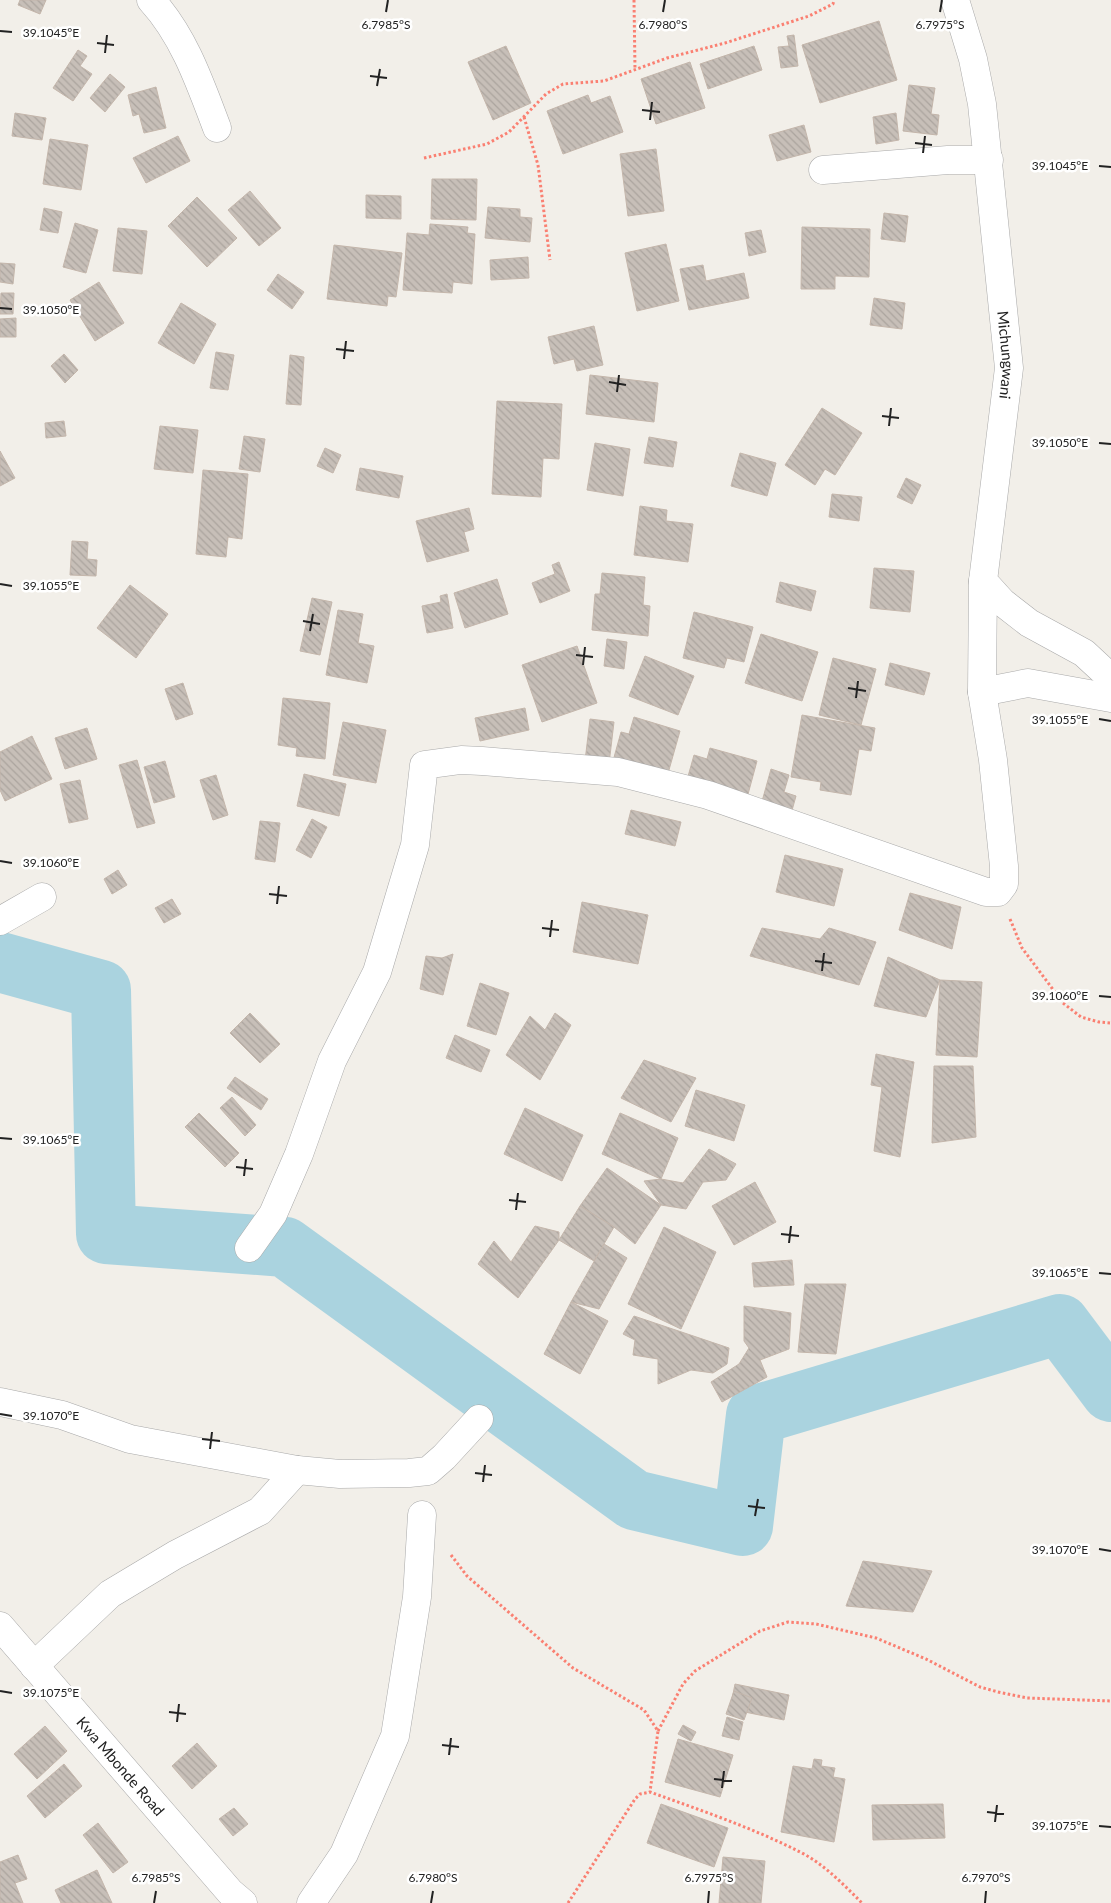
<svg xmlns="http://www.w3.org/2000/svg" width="1111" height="1903" viewBox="0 0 1111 1903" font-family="Lato,sans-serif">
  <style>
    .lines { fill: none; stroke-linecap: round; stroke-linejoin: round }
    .river { stroke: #aad3df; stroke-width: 60 }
    .building { fill: url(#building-back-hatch); stroke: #c4b6ab }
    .street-casing { stroke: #a9a9a9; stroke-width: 29 }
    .path { stroke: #fa8072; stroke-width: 3; stroke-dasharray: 2.5 2.5; stroke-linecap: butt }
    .street { stroke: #fff; stroke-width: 28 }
    .ticks { fill: none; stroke: #222; stroke-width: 2 }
    .labels { text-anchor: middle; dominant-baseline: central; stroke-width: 5; stroke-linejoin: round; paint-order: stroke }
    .street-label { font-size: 15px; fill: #222; stroke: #fff }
    .ticks-label { font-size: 12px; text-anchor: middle; fill: #222; stroke: #fff; stroke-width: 5; stroke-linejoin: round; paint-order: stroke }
  </style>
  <defs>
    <pattern id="building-back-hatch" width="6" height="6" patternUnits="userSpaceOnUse" patternTransform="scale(1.25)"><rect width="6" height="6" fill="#c7bfb8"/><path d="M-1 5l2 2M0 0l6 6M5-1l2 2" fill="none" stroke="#aba49e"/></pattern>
  </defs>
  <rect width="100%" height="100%" fill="#f2efe9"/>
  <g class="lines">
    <path class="river" d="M0 962 101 990 106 1234 285 1247 634 1500 743 1526 756 1415 1060 1324 1111 1392"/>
  </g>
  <g class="building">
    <path d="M20 0H46L40 14 18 5Z"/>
    <path d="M879 21 897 80 820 103 802 45Z"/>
    <path d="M794 35 798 66 781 68 778 47 789 46 787 36Z"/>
    <path d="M506 46 531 103 493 120 468 62Z"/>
    <path d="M754 46 762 70 708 89 700 64Z"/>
    <path d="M78 50 87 56 80 66 92 74 73 101 53 88Z"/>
    <path d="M690 62 705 108 656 124 641 79Z"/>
    <path d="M110 74 125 87 105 112 90 98Z"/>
    <path d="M909 85 935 88 931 114 939 115 937 135 903 131Z"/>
    <path d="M156 87 166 128 144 133 139 114 133 116 128 95Z"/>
    <path d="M588 95 591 103 610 96 623 132 563 154 547 111Z"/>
    <path d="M15 113 46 118 42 140 12 136Z"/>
    <path d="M896 113 899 140 876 144 873 117Z"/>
    <path d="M804 125 811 152 777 161 769 135Z"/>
    <path d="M178 136 190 161 146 183 133 158Z"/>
    <path d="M50 139 88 145 81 190 43 184Z"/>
    <path d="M656 149 664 211 628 216 620 154Z"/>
    <path d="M432 179H477L476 220 431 219Z"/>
    <path d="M250 191 281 228 259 246 228 210Z"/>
    <path d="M366 195 401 196V219L366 218Z"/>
    <path d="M197 197 237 238 207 267 168 226Z"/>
    <path d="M488 207 520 209V217L532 218 530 242 485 238Z"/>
    <path d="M44 208 62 212 58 233 40 230Z"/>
    <path d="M884 213 908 216 905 242 881 239Z"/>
    <path d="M75 223 98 230 86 273 63 267Z"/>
    <path d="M430 224 468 227 467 233 475 234 472 284 453 282 452 293 403 290 407 233 429 235Z"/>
    <path d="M802 227 870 229 869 277 835 276V289H801Z"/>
    <path d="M118 228 147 231 142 274 113 271Z"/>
    <path d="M761 230 766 252 749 256 745 233Z"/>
    <path d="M666 244 679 301 637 311 625 253Z"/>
    <path d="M334 245 402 253 396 297 388 296 387 306 327 299Z"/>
    <path d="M528 257 529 278 491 280 490 260Z"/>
    <path d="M0 263 15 264 13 284 0 282Z"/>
    <path d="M703 265 706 281 744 273 749 298 689 310 680 269Z"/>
    <path d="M278 274 304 292 292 309 267 290Z"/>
    <path d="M99 282 124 323 95 341 70 300Z"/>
    <path d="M1 293H14L13 314H0Z"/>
    <path d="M874 298 905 303 902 329 870 325Z"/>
    <path d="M181 303 216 324 194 364 158 343Z"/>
    <path d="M16 318V337H0V319Z"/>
    <path d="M594 326 603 365 577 371 574 359 554 364 548 337Z"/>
    <path d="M216 352 234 355 228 390 210 388Z"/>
    <path d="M64 354 78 370 65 383 51 366Z"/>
    <path d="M290 355 304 357 301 405 286 404Z"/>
    <path d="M590 375 658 383 654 422 586 414Z"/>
    <path d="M497 401 562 404 559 459 543 458 541 497 492 494Z"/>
    <path d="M822 408 862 433 835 475 825 469 815 485 785 465Z"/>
    <path d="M64 421 66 436 46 438 45 423Z"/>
    <path d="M160 426 198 430 193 473 154 469Z"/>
    <path d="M244 436 265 439 260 472 239 469Z"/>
    <path d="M649 437 677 442 673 467 644 463Z"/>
    <path d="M595 443 630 449 623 496 587 490Z"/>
    <path d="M325 448 341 455 333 473 317 466Z"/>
    <path d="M0 451 15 478 0 486Z"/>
    <path d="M740 453 776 463 767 496 731 486Z"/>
    <path d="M360 468 403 476 399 498 356 490Z"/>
    <path d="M203 470 248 474 242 539 228 537 226 557 196 554Z"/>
    <path d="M906 478 921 485 912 504 897 497Z"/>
    <path d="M832 494 862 497 859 521 829 517Z"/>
    <path d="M640 506 667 510 666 521 693 524 688 562 634 555Z"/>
    <path d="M469 508 474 529 464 532 469 551 427 562 416 521Z"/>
    <path d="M72 541 88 542 87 559 97 560 96 576 70 575Z"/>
    <path d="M559 562 570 591 540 603 532 583 555 574 552 565Z"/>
    <path d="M874 568 914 571 910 612 870 608Z"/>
    <path d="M602 573 645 577 643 605 650 606 648 636 592 630 595 594H600Z"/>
    <path d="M497 579 508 614 465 628 454 593Z"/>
    <path d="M780 582 816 591 811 611 776 602Z"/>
    <path d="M130 585 168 614 136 658 97 628Z"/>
    <path d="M447 594 453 628 427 633 422 606 441 602 440 596Z"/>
    <path d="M312 598 332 602 320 655 300 651Z"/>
    <path d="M338 610 363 614 358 643 374 646 367 683 326 675Z"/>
    <path d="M694 612 753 627 744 662 727 658 724 668 683 658Z"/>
    <path d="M761 634 818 652 802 701 745 683Z"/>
    <path d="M607 639 627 642 624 669 604 666Z"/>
    <path d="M577 646 597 703 542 722 522 665Z"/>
    <path d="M645 656 694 676 678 715 629 696Z"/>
    <path d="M833 658 876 669 861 725 819 715Z"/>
    <path d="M890 663 930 673 924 695 885 685Z"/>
    <path d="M183 683 193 714 176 720 165 689Z"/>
    <path d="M283 698 330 703 325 759 296 756 297 748 278 745Z"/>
    <path d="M525 708 529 730 480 741 475 718Z"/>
    <path d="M802 715 875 728 871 751 859 749 851 795 820 790 821 782 791 777Z"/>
    <path d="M634 717 680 731 667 777 613 761 621 732 629 734Z"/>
    <path d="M590 719 614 722 609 764 585 761Z"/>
    <path d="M343 722 386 730 376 783 333 775Z"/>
    <path d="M87 728 97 759 65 769 55 738Z"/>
    <path d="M32 736 52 779 5 801 0 790V752Z"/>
    <path d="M710 748 757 761 747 798 687 780 694 755 707 759Z"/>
    <path d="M137 760 155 823 137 828 119 765Z"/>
    <path d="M165 761 175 797 154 803 144 767Z"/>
    <path d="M771 769 789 775 784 792 796 796 791 814 761 805Z"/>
    <path d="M304 774 346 784 339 816 297 806Z"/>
    <path d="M216 775 228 815 213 820 200 780Z"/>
    <path d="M80 780 88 819 69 823 60 784Z"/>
    <path d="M631 810 681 822 675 846 625 834Z"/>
    <path d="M312 819 327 827 311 858 296 850Z"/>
    <path d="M260 821 280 823 275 862 255 859Z"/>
    <path d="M785 855 843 869 834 906 776 892Z"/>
    <path d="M118 870 127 885 112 894 104 879Z"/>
    <path d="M910 893 961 907 952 949 899 930Z"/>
    <path d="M172 899 181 914 164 923 155 908Z"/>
    <path d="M582 902 648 915 638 964 573 952Z"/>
    <path d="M762 928 820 939 829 928 876 942 859 985 750 956Z"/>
    <path d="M453 954 443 995 420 989 426 956 442 958Z"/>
    <path d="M888 957 940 980 926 1017 874 1006Z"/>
    <path d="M940 980 982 982 977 1057 936 1055Z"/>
    <path d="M480 983 509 993 496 1035 467 1026Z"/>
    <path d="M250 1013 280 1044 260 1063 230 1033Z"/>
    <path d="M555 1013 571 1025 540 1080 506 1055 530 1016 545 1030Z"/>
    <path d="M455 1035 490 1050 481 1072 446 1058Z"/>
    <path d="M876 1054 914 1062 900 1157 874 1151 882 1087 871 1085Z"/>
    <path d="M644 1060 696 1078 671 1122 621 1098Z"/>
    <path d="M934 1066H973L976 1137 932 1143Z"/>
    <path d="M235 1077 268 1099 261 1110 227 1088Z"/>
    <path d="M696 1090 745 1105 734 1141 685 1126Z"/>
    <path d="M232 1097 256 1125 245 1136 220 1108Z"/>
    <path d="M525 1108 583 1135 562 1181 504 1154Z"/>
    <path d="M199 1113 239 1153 225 1167 185 1127Z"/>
    <path d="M620 1113 678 1138 661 1179 602 1154Z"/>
    <path d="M709 1149 736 1164 726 1180 703 1182 686 1209 661 1205 644 1181 661 1179 683 1183Z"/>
    <path d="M607 1168 661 1205 635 1244 614 1227 580 1206Z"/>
    <path d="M755 1182 776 1222 734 1245 712 1206Z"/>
    <path d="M580 1206 614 1227 594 1261 559 1240Z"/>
    <path d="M535 1226 559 1232V1240L518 1298 478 1264 494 1241 511 1262Z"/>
    <path d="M664 1227 716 1252 681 1329 628 1304Z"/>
    <path d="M604 1244 627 1258 599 1309 571 1302Z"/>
    <path d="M792 1260 794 1285 754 1287 752 1263Z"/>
    <path d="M805 1284H846L836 1354 798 1352Z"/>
    <path d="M571 1302 608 1321 580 1374 544 1354Z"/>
    <path d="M744 1306 791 1313 789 1349 760 1360 767 1377 722 1402 711 1382 739 1364 749 1348 744 1341Z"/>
    <path d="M634 1316 729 1348 727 1364 713 1373 691 1370 658 1384V1359L633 1355 635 1340 623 1334Z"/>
    <path d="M863 1561 932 1571 913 1612 846 1606Z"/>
    <path d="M735 1684 789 1695 784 1720 730 1709Z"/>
    <path d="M734 1691 752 1698 744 1720 726 1714Z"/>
    <path d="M727 1717 743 1722 739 1740 722 1736Z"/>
    <path d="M683 1725 696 1732 691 1741 678 1734Z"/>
    <path d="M45 1726 67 1751 37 1779 14 1754Z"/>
    <path d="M678 1739 733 1755 720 1797 665 1782Z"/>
    <path d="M197 1743 217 1766 192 1789 172 1766Z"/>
    <path d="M814 1759 822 1760 821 1766 835 1768 833 1777 845 1779 834 1842 781 1832 793 1766 812 1769Z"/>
    <path d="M64 1764 82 1786 45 1818 27 1796Z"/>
    <path d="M661 1804 728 1828 714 1867 647 1843Z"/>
    <path d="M943 1804 945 1838 873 1840 872 1805Z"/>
    <path d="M234 1808 248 1824 233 1836 219 1819Z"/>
    <path d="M98 1823 128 1862 113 1873 83 1835Z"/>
    <path d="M18 1855 27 1879 15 1883 23 1903H0V1862Z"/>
    <path d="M723 1857 765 1861 761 1903H719Z"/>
    <path d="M97 1870 112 1903H61L55 1890Z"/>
  </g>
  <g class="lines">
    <defs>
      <g id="street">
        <path d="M151 0C184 36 200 83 217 128"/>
        <path id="s1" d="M955 0 973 59 982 104 1009 368 983 581 1002 602 1029 623 1084 653 1111 678"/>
        <path d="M823 170 948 160H989"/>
        <path d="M982 692 1028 683 1111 698"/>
        <path d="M0 921 42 897"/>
        <path d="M249 1248 273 1214 299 1154 332 1061 377 972 415 845 424 765 461 760 482 761 618 772 708 795 986 892H998L1004 884V866L993 760 982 692 983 581"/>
        <path d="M0 1402 62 1415 130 1439 297 1470 340 1474 409 1473 428 1471 444 1457 479 1419"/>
        <path id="s2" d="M0 1626 230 1892 243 1903"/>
        <path d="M34 1666 110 1594 175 1555 260 1511 297 1470"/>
        <path d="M311 1903 344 1854 395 1736 417 1597 422 1515"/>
      </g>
    </defs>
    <use href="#street" class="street-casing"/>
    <g class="path">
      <path d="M634 0 635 70"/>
      <path d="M524 117 538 165 550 260"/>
      <path d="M424 158 487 144 509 132 546 94 563 84 604 81 667 58 725 43 809 16 833 4 834 0"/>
      <path d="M1010 919 1022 948 1063 1003 1081 1017 1099 1022 1111 1023"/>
      <path d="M451 1555 467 1576 573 1668 644 1710 658 1731 650 1792"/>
      <path d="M658 1731 683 1684 695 1671 760 1631 788 1622 816 1624 876 1638 926 1659 980 1687 998 1692 1027 1698 1111 1701"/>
      <path d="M568 1903 635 1799 640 1794 650 1792C700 1810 753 1828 800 1852 824 1864 843 1884 862 1903"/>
    </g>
    <use href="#street" class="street"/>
  </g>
  <path class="ticks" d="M386 12 388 0M663 12 665 0M940 12 942 0M0 31 12 32M97 43 114 45M105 53 107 35M370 76 387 78M377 86 380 69M642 110 660 112M650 120 652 102M915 143 932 145M923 153 925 136M1099 166 1111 167M0 308 12 309M336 349 354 351M344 359 346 341M609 382 626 385M617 392 619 375M882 416 899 418M889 426 891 408M1099 443 1111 444M0 584 12 586M303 621 320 624M310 631 313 614M576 655 593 657M583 665 585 647M848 688 866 691M856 698 858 681M1099 719 1111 721M0 861 12 863M269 894 287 896M277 904 279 886M542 928 559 930M550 937 552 920M815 961 832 963M822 971 824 953M1099 996 1111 997M0 1138 12 1139M236 1167 253 1169M244 1176 246 1159M509 1200 526 1202M516 1210 518 1193M781 1234 799 1236M789 1243 791 1226M1099 1273 1111 1274M0 1414 12 1416M202 1439 220 1441M210 1449 212 1432M475 1473 492 1475M483 1482 485 1465M748 1506 765 1508M755 1516 758 1499M1099 1549 1111 1551M0 1691 12 1693M169 1712 186 1714M177 1722 179 1704M442 1745 459 1747M449 1755 451 1738M714 1779 732 1781M722 1788 724 1771M987 1812 1004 1814M995 1822 997 1805M1099 1826 1111 1827M154 1903 156 1891M431 1903 433 1891M708 1903 709 1891M985 1903 986 1891"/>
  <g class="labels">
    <g class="street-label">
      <text stroke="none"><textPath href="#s1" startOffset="360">Michungwani</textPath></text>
      <text stroke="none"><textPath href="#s2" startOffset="185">Kwa Mbonde Road</textPath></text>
    </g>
  </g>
  <g class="ticks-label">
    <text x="386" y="29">6.7985°S</text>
    <text x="663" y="29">6.7980°S</text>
    <text x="940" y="29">6.7975°S</text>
    <text x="51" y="37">39.1045°E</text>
    <text x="1060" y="170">39.1045°E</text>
    <text x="51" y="314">39.1050°E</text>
    <text x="1060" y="447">39.1050°E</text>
    <text x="51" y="590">39.1055°E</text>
    <text x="1060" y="724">39.1055°E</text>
    <text x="51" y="867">39.1060°E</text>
    <text x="1060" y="1000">39.1060°E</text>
    <text x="51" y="1144">39.1065°E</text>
    <text x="1060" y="1277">39.1065°E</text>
    <text x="51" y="1420">39.1070°E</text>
    <text x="1060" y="1554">39.1070°E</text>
    <text x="51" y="1697">39.1075°E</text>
    <text x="1060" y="1830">39.1075°E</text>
    <text x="156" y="1882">6.7985°S</text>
    <text x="433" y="1882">6.7980°S</text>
    <text x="709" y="1882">6.7975°S</text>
    <text x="986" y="1882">6.7970°S</text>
  </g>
</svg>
